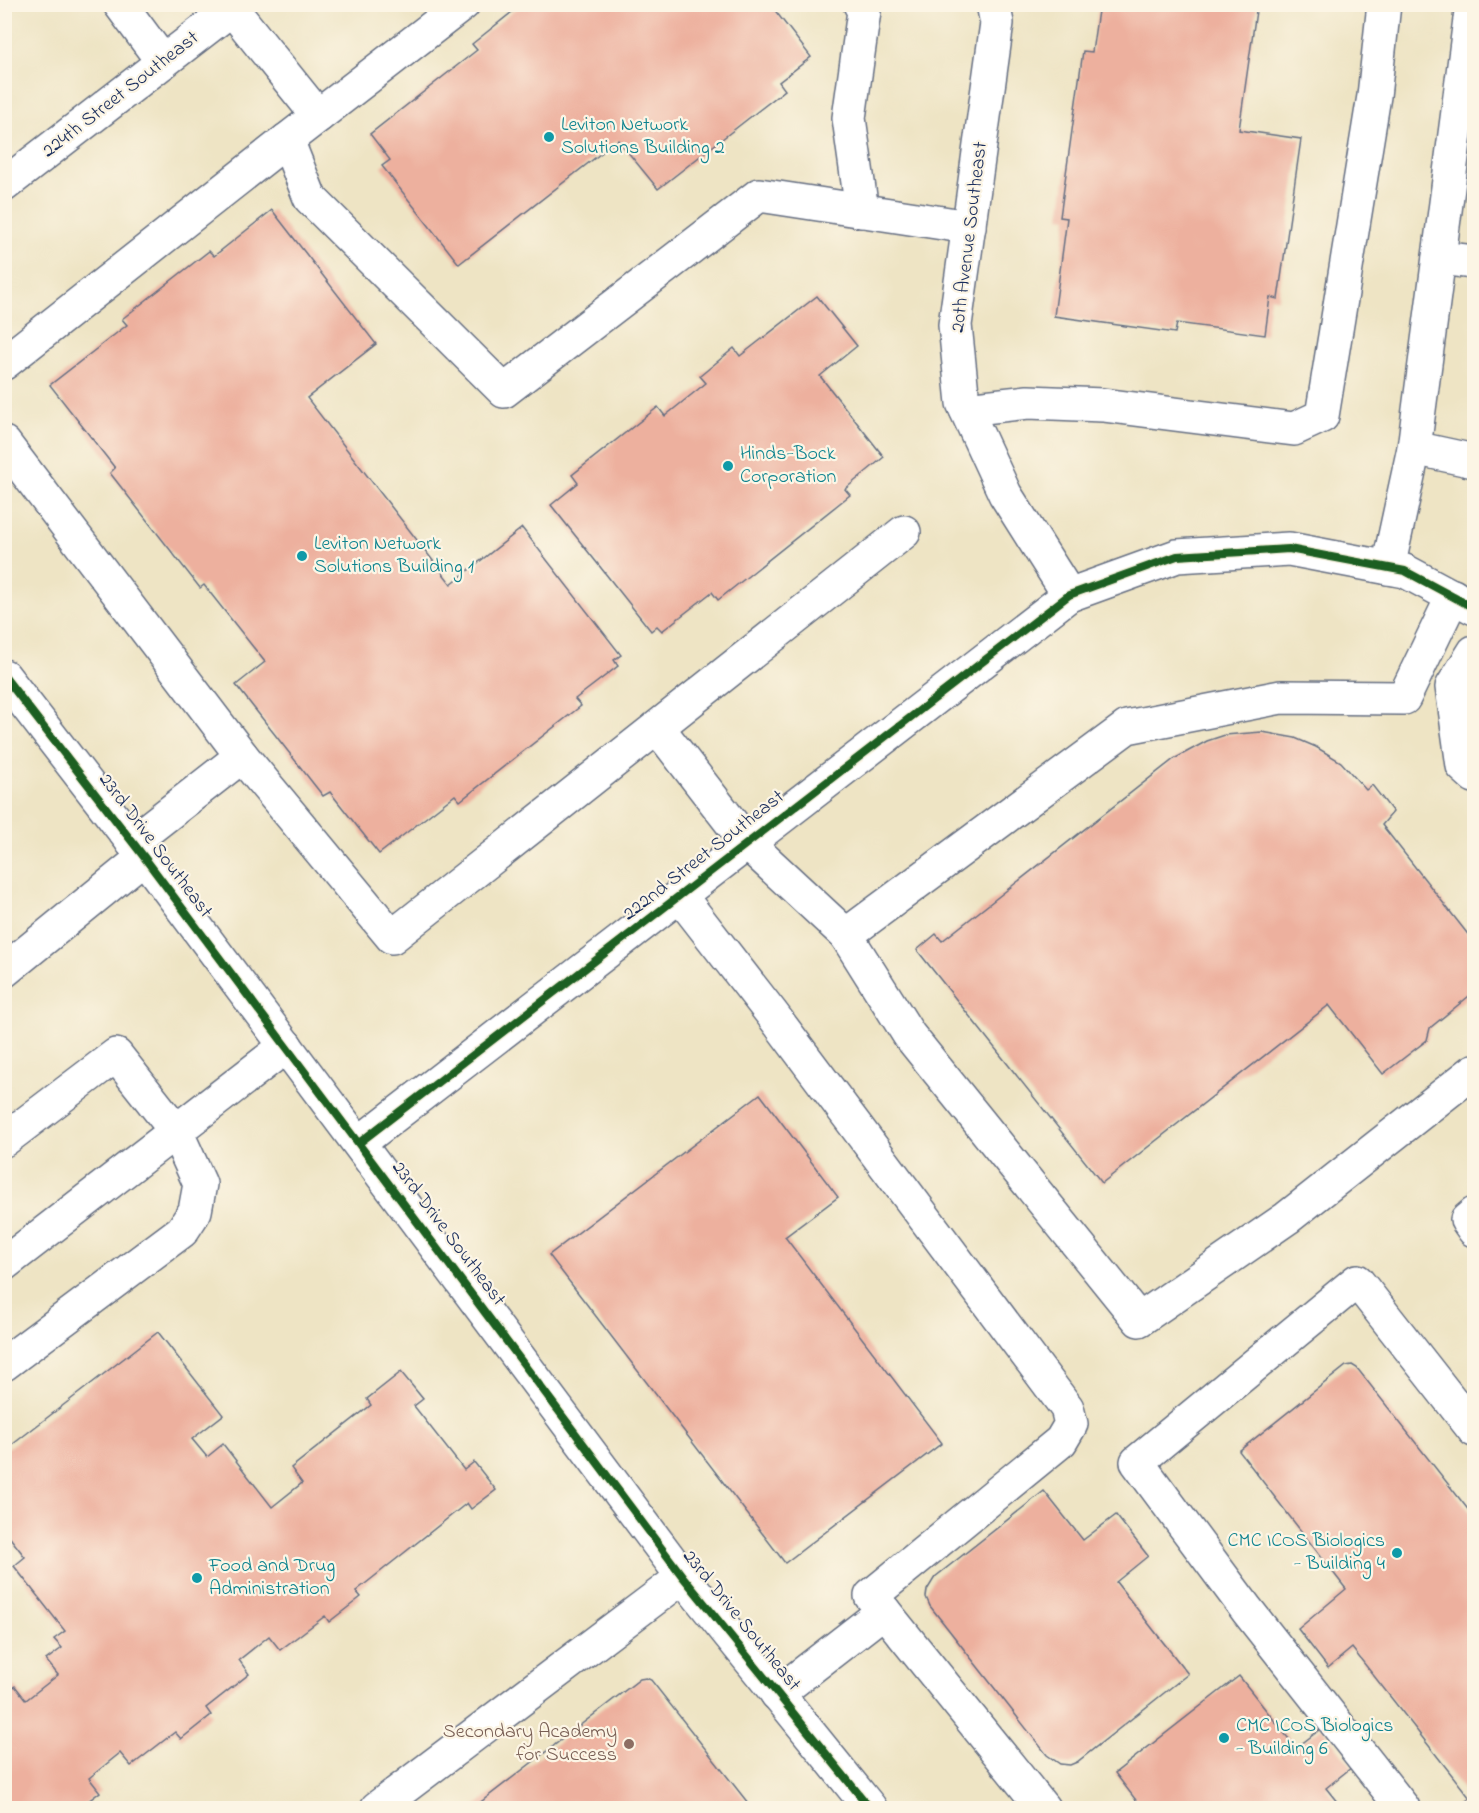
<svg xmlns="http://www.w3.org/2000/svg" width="1479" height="1813" viewBox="0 0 1479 1813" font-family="'Indie Flower',sans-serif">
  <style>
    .building { fill: #edb09e }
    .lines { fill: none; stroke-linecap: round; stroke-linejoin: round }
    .minor-casing { stroke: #656e82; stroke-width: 36 }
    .minor { stroke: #fff; stroke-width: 33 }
    .cycleway-casing { stroke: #fcf5e5; stroke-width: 11 }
    .cycleway { stroke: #1b5e20; stroke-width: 8 }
    .culture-dot { fill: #0f9aa8; stroke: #fcf5e5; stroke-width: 2 }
    .education-dot { fill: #8d6e63; stroke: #fcf5e5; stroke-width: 2 }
    .labels { text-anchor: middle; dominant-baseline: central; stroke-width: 4.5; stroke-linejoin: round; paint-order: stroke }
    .street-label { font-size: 20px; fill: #1b2f5e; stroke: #fcf5e5 }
    .culture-label { font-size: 20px; fill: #0d838f; stroke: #fcf5e5; text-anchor: start }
    .education-label { font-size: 20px; fill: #785e54; stroke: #fcf5e5; text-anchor: end }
  </style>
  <rect width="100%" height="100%" fill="#fcf5e5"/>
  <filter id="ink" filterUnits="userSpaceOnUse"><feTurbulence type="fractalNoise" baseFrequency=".0167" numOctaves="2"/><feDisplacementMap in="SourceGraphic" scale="12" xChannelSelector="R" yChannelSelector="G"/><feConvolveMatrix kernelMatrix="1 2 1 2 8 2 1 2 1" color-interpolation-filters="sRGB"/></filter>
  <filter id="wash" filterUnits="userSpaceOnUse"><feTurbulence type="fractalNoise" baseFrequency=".008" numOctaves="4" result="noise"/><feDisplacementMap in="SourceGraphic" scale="24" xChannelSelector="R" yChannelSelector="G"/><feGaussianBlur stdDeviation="1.35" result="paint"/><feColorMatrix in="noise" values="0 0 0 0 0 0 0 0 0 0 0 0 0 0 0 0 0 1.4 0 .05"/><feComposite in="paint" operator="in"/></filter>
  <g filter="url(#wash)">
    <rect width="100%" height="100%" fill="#eee4c4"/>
    <g id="blocks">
      <g class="building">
        <path d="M522 4H770L811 57 779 82 785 90 658 189 618 140 459 264 382 166 390 160 370 134 477 50 472 44Z"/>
        <path d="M1099 4H1257L1239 130 1301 139 1278 299 1270 297 1265 335 1177 323 1175 333 1054 316 1067 218 1060 217 1083 51 1092 52Z"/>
        <path d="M272 210 376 344 307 398 451 584 522 528 621 655 614 660 618 666 575 699 581 706 460 801 455 795 379 854 330 792 323 796 236 685 265 662 204 585 200 588 110 473 115 468 50 385 127 325 122 319 209 251 214 256Z"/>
        <path d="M817 296 857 346 820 376 884 457 845 489 850 495 718 600 712 592 662 631 657 626 651 631 551 505 578 483 572 475 658 407 665 416 706 383 700 376 734 348 740 356Z"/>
        <path d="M1262 732 1295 738 1316 747 1341 762 1366 790 1372 785 1393 812 1382 825 1474 942V992L1430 1028 1427 1040 1383 1074 1329 1005 1102 1183 917 950 936 934 942 941 1174 759 1207 741 1225 735Z"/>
        <path d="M760 1094 838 1197 785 1237 942 1443 785 1563 549 1255Z"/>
        <path d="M158 1332 223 1415 192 1439 207 1457 223 1444 272 1507 302 1483 291 1468 371 1405 367 1399 401 1372 423 1399 414 1406 464 1470 474 1462 496 1490 471 1509 467 1503 356 1591 361 1597 329 1622 325 1616 280 1650 269 1636 239 1660 249 1674 206 1708 211 1715 181 1739 175 1732 131 1766 120 1753 89 1778 100 1792 79 1808H4V1694L15 1686 26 1700 58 1675 46 1660 62 1648 54 1639 65 1631 14 1566 25 1557 4 1530V1451Z"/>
        <path d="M1352 1365 1357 1368 1474 1517V1808H1456L1470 1798 1352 1648 1328 1668 1298 1629 1346 1589 1239 1451 1346 1366Z"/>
        <path d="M1044 1491 1083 1540 1116 1515 1148 1556 1116 1582 1188 1674 1077 1762 1070 1765 1060 1764 1047 1755 930 1606 926 1597 927 1590 935 1577Z"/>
        <path d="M1239 1676 1296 1748 1322 1728 1352 1767 1326 1788 1342 1808H1142L1115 1773Z"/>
        <path d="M646 1678 651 1680 752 1808H473L640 1679Z"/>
      </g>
    </g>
  </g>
  <g filter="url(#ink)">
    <use href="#blocks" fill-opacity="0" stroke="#656e82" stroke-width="1.5"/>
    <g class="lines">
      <defs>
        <g id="minor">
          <path d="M120 4 163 62"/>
          <path d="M463 4 287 140 310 198 504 391 759 195 969 227"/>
          <path d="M860 4 864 11 849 118 862 211"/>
          <path d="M993 4 997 23 955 325 963 403 1005 494 1069 595"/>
          <path d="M232 9 318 116"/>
          <path d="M4 185 238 4"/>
          <path d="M1439 258 1474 262"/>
          <path d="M4 363 287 140"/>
          <path d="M966 409 1028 402 1103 405 1294 429 1322 416 1374 96 1384 4"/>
          <path d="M4 443 242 756 392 937 904 532"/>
          <path d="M1414 448 1474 461"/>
          <path d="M1388 568 1414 448 1472 4"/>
          <path d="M1453 596 1404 698 1281 697 1127 727 846 935 909 1035 1139 1320 1287 1218 1474 1071"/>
          <path d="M1474 652 1452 687 1463 766 1474 776"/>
          <path d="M4 676 144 857 683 1577 870 1808"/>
          <path d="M658 728 747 843 846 935"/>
          <path d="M132 842 242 756"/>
          <path d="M680 896 772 1014 1067 1408 1071 1424 1061 1441 871 1596 884 1611"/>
          <path d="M4 971 144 857"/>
          <path d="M4 1140 116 1055 176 1131 200 1184 195 1211 182 1231 4 1364"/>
          <path d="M359 1143 1069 595 1177 556 1289 549 1405 571 1474 608"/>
          <path d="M1474 1214 1467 1220 1474 1230"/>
          <path d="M4 1264 286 1046"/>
          <path d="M777 1694 884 1611 1043 1808"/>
          <path d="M377 1808 683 1577"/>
          <path d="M1403 1808 1247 1610 1137 1462 1357 1281 1474 1430"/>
        </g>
      </defs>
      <use href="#minor" class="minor-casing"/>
      <use href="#minor" class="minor"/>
      <defs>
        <g id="cycleway">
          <path d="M4 676 144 857 683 1577 870 1808"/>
          <path d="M359 1143 1069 595 1177 556 1289 549 1405 571 1474 608"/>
        </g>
      </defs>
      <use href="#cycleway" class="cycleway-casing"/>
      <use href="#cycleway" class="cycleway"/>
    </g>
  </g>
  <g class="culture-dot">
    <circle cx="549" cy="137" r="6"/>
    <circle cx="728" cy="466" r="6"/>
    <circle cx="302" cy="556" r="6"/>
    <circle cx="1397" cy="1553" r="6"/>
    <circle cx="197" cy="1578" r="6"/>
    <circle cx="1224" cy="1738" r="6"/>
  </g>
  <circle class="education-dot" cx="629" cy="1744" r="6"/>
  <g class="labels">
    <g class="street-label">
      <text transform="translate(121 95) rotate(-38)">224th Street Southeast</text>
      <text transform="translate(970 237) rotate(-83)">20th Avenue Southeast</text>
      <text transform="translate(155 846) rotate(53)">23rd Drive Southeast</text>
      <text transform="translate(704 856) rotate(-38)">222nd Street Southeast</text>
      <text transform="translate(448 1234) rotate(53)">23rd Drive Southeast</text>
      <text transform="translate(741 1621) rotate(51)">23rd Drive Southeast</text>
    </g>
    <g class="culture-label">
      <text x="561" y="125">Leviton Network<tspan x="561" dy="23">Solutions Building 2</tspan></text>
      <text x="740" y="454">Hinds-Bock<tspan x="740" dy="23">Corporation</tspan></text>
      <text x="314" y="544">Leviton Network<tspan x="314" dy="23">Solutions Building 1</tspan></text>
      <text x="1385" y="1541" text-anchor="end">CMC ICOS Biologics<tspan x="1385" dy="23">- Building 4</tspan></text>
      <text x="209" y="1566">Food and Drug<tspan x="209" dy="23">Administration</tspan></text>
      <text x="1236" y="1726">CMC ICOS Biologics<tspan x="1236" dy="23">- Building 6</tspan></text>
    </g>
    <g class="education-label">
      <text x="617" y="1732">Secondary Academy<tspan x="617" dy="23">for Success</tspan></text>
    </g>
  </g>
  <rect width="1479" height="1813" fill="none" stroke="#fcf5e5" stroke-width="24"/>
</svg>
